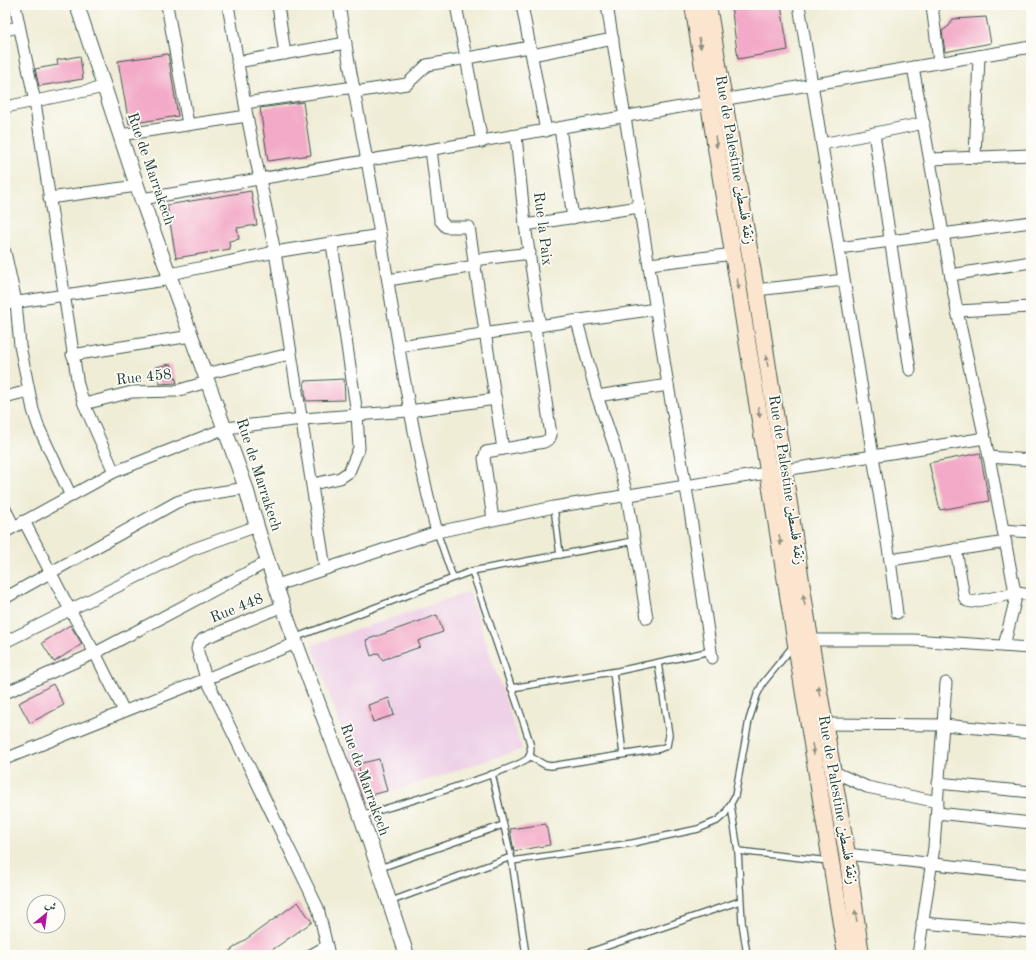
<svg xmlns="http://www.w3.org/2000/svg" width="1036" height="960" viewBox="0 0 1036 960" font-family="'Old Standard TT',Amiri,serif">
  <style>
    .built { fill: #eed0e7 }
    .building { fill: #f3aac8 }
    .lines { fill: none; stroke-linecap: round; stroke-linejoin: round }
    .service-casing { stroke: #3e574c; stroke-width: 8 }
    .minor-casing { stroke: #3e574c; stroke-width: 13 }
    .tertiary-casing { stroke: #3e574c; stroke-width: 16 }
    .secondary-casing { stroke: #3e574c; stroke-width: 18 }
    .service { stroke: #fff; stroke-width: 5.5 }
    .minor { stroke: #fff; stroke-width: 11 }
    .tertiary { stroke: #fff; stroke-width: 14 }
    .secondary { stroke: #fce5cf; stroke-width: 16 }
    .oneway { fill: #8e9182 }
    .labels { text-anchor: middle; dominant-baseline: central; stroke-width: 3.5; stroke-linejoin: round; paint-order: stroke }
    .street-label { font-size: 15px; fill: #1f3d34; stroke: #fdfcf7 }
  </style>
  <rect width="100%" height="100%" fill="#fdfcf7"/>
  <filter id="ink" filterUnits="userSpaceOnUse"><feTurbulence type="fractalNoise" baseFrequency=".025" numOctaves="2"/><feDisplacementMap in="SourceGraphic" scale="8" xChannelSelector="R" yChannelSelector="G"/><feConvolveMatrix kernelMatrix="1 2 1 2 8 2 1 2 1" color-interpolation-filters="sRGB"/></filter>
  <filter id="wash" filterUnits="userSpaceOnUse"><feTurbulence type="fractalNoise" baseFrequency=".012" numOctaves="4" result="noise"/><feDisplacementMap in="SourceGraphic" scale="16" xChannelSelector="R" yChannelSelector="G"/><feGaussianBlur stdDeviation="0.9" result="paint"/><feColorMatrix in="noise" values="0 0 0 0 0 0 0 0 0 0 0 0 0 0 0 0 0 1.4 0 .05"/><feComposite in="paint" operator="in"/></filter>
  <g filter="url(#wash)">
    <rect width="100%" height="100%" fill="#f0edd7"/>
    <path class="built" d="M469 592 522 749 366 800 312 645Z"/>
    <g id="blocks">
      <g class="building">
        <path d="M731 5H781L788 50 738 59Z"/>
        <path d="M986 17 991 43 945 52 942 31 949 26 953 19Z"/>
        <path d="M168 54 178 116 129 124 118 61Z"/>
        <path d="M80 56 83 79 39 86 35 69 58 65 57 60Z"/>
        <path d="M303 102 311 155 268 161 260 108Z"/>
        <path d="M251 191 257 225 237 228 239 239 229 241 230 249 176 258 167 205Z"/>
        <path d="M171 364 177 383 160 384 155 367Z"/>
        <path d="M344 379 345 400 306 401 304 381Z"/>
        <path d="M980 453 989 501 940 510 929 463Z"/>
        <path d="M437 615 443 632 418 641 420 647 382 660 379 653 371 656 366 640Z"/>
        <path d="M70 625 82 644 54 662 42 643Z"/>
        <path d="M53 684 64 705 30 723 19 703Z"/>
        <path d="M389 698 394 715 373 722 368 705Z"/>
        <path d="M379 759 387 791 366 796 358 764Z"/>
        <path d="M546 824 550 845 514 851 510 829Z"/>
        <path d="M298 902 312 922 265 955H224Z"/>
      </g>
    </g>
  </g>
  <g filter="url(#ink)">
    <use href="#blocks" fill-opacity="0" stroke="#3e574c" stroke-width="1"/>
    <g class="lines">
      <defs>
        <g id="service">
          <path d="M554 507 560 555"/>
          <path d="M437 532 453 578"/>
          <path d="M294 638 472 571 634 541"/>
          <path d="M613 672 623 754"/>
          <path d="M511 688 618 671 711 651"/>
          <path d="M529 756 545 765 551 766 659 749 667 746 669 735 658 663"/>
          <path d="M492 774 512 861 526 955"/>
          <path d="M731 806 738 851 742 922 747 955"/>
          <path d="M361 816C383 809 522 769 529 757 534 749 527 735 525 727L472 571"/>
          <path d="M738 851 829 861"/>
          <path d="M512 861 633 843 698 829 717 821 725 814 735 796 749 720 757 695 763 683 793 646"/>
          <path d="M380 868 503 825"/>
          <path d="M389 902 511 857"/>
          <path d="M581 955 740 901"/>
        </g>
        <g id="minor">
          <path d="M15 5 35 102 78 385 84 404 114 472"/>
          <path d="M167 5 188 124"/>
          <path d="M228 5 247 116 275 252 325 568"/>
          <path d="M278 5 285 54"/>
          <path d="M339 5C352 82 367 158 380 234 397 334 411 434 437 532"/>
          <path d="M456 5 482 142"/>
          <path d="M522 5 546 131"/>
          <path d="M607 5 668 385 690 511 712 658"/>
          <path d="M799 5 890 560 897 613"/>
          <path d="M932 5 939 62"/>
          <path d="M5 30 19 27"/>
          <path d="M532 55 613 39"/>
          <path d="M237 62 346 43"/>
          <path d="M913 67 957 311 989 457 1014 587 1017 593 1031 595"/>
          <path d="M354 92 407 84 427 65 530 47"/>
          <path d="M245 103 354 87"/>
          <path d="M5 107 105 87"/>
          <path d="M560 128 573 218"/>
          <path d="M874 133 910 370"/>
          <path d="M120 135 247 116"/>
          <path d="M516 136 525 225 540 326"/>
          <path d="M822 144 924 123"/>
          <path d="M431 150 440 220 446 227H469L474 260"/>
          <path d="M975 158 979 56"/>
          <path d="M931 159 1031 155"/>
          <path d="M49 198 137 186"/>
          <path d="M142 199 1031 47"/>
          <path d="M525 225 639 207"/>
          <path d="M839 248 1031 222"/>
          <path d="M5 252 16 302 20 346 33 410 39 428 71 496"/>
          <path d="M649 264 734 254"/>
          <path d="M170 274 275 252 380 235"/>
          <path d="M951 275 1031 262"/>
          <path d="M388 280 475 266"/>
          <path d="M756 290 844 280"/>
          <path d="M5 304 172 279"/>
          <path d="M957 311 1031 307"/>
          <path d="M577 321 597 396 614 445 627 495 647 618"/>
          <path d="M399 346 656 309"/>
          <path d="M72 355 191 336"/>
          <path d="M205 374 290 354"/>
          <path d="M597 396 668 385"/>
          <path d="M5 397 28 391"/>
          <path d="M84 404 132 392 176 391 207 382"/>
          <path d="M503 449 474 260 530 253"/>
          <path d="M989 457 1031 460"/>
          <path d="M313 484 340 478 349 472 359 448 357 414 332 244"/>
          <path d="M5 509 14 527"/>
          <path d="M493 519 484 458 486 452 544 442 549 439 551 435 535 327"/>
          <path d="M24 521 70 610 95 653 124 711"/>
          <path d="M1003 530 1031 532"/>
          <path d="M5 532 114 472 226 428 303 419 409 411 496 399"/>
          <path d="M956 549 964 597 967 601 972 602 1017 593 1004 646"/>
          <path d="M890 560 1006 542"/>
          <path d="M277 585 437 532 554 507 985 438"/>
          <path d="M5 598 177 502 195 496 246 488"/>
          <path d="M283 606 203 639 198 645 197 649 206 678 318 908 329 955"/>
          <path d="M804 640H913L1031 648"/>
          <path d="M5 642 191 550 257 526"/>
          <path d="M5 693 95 653 269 561"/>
          <path d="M824 724 944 725 1031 733"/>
          <path d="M5 759 296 643"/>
          <path d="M832 771 867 787 938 802"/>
          <path d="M938 783 1031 792"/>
          <path d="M937 813 1031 823"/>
          <path d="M847 854 1031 875"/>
          <path d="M922 923 1031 932"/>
          <path d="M311 955 327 946"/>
          <path d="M918 955 934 847 946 683"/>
        </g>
        <path id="tertiary" d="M77 5 137 186 246 488C276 599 320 706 360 814 377 861 391 908 407 955"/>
        <g id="secondary">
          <path d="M693 5 846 955"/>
          <path d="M708 5 756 290 810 639 847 854 861 955"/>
        </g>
      </defs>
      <use href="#service" class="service-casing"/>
      <use href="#minor" class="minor-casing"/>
      <use href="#tertiary" class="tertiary-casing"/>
      <use href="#secondary" class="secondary-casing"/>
      <use href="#service" class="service"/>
      <use href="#minor" class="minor"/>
      <use href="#tertiary" class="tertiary"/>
      <use href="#secondary" class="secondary"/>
    </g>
    <defs><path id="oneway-solid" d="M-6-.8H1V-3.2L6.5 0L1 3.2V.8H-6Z"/></defs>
    <g class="oneway">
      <use href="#oneway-solid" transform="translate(700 43) rotate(81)"/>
      <use href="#oneway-solid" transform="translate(716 142) rotate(81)"/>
      <use href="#oneway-solid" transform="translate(738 284) rotate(81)"/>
      <use href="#oneway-solid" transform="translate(767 361) rotate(-99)"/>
      <use href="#oneway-solid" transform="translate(759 412) rotate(81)"/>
      <use href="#oneway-solid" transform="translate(780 540) rotate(81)"/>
      <use href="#oneway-solid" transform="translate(804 600) rotate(-99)"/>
      <use href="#oneway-solid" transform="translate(819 691) rotate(-99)"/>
      <use href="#oneway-solid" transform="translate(813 749) rotate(81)"/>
      <use href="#oneway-solid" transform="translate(856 916) rotate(-98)"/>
    </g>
  </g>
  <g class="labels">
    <g class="street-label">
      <text transform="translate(734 160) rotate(80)">Rue de Palestine زنقة فلسطين</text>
      <text transform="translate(150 169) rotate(71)">Rue de Marrakech</text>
      <text transform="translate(542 229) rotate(83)">Rue la Paix</text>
      <text transform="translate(144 378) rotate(-6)">Rue 458</text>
      <text transform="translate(258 475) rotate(72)">Rue de Marrakech</text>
      <text transform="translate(786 480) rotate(81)">Rue de Palestine زنقة فلسطين</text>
      <text transform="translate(237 609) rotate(-22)">Rue 448</text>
      <text transform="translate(364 780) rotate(70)">Rue de Marrakech</text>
      <text transform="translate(837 800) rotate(80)">Rue de Palestine زنقة فلسطين</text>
    </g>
  </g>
  <rect width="1036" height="960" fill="none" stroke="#fdfcf7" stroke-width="20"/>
  <g transform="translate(46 914) rotate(29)"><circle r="19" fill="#fdfcf7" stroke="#a4b0a9"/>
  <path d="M0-3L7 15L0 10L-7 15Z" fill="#b5179e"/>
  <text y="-6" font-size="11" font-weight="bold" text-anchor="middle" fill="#1f3d34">ش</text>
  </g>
</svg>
